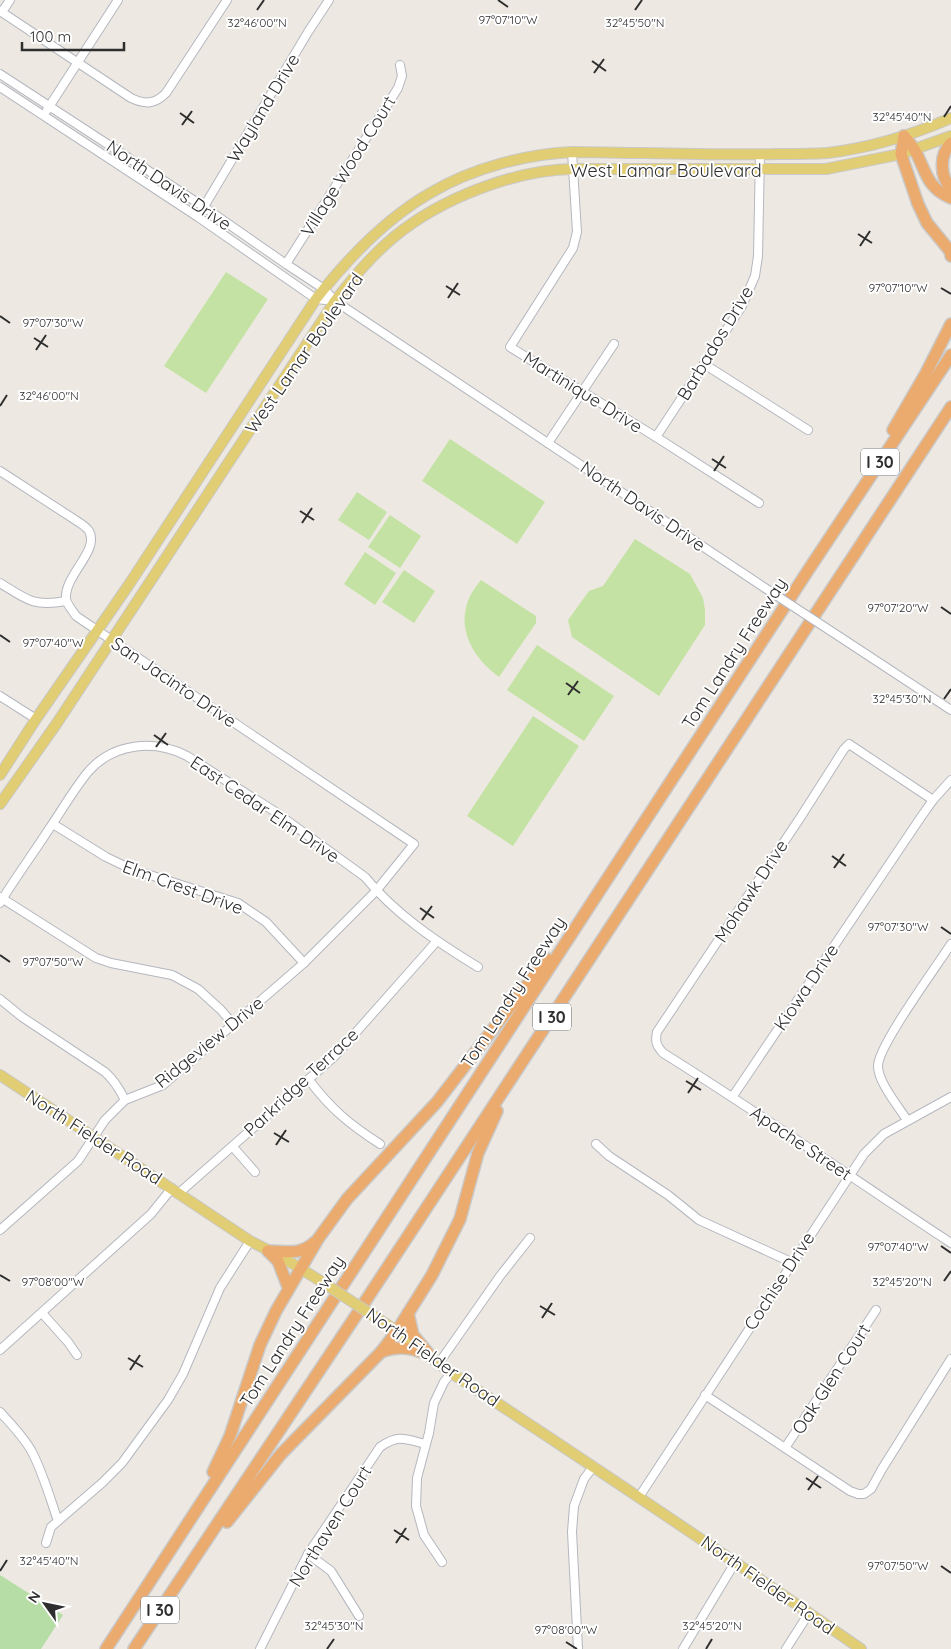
<svg xmlns="http://www.w3.org/2000/svg" width="951" height="1649" viewBox="0 0 951 1649" font-family="Quicksand,sans-serif">
  <style>
    .green { fill: #b6dda6 }
    .pitch { fill: #c4e2a3 }
    .lines { fill: none; stroke-linecap: round; stroke-linejoin: round }
    .minor-casing { stroke: #b5b7c0; stroke-width: 10 }
    .major-casing { stroke: #c9c9c9; stroke-width: 12 }
    .highway-casing { stroke: #c9c9c9; stroke-width: 14 }
    .minor { stroke: #fff; stroke-width: 8 }
    .major { stroke: #e1cd73; stroke-width: 10 }
    .highway { stroke: #ecab6e; stroke-width: 11 }
    .minor-bridge-casing { stroke: #b5b7c0; stroke-width: 10; stroke-linecap: butt }
    .major-bridge-casing { stroke: #c9c9c9; stroke-width: 12; stroke-linecap: butt }
    .minor-bridge { stroke: #fff; stroke-width: 8 }
    .major-bridge { stroke: #e1cd73; stroke-width: 10 }
    .ticks { fill: none; stroke: #2e2e2e; stroke-width: 2 }
    .labels { text-anchor: middle; dominant-baseline: central; stroke-width: 4; stroke-linejoin: round; paint-order: stroke }
    .shield { fill: #fff; stroke: #6d6d6d; stroke-width: 1 }
    .shield-label { font-size: 16px; font-weight: bold; fill: #2e2e2e }
    .street-label { font-size: 18px; fill: #2e2e2e; stroke: #fff }
    .ticks-label { font-size: 12px; text-anchor: middle; fill: #2e2e2e; stroke: #fff; stroke-width: 4; stroke-linejoin: round; paint-order: stroke }
  </style>
  <rect width="100%" height="100%" fill="#ede9e2"/>
  <path class="green" d="M0 1575 63 1615 41 1649H0Z"/>
  <g class="pitch">
    <path d="M226 272 268 299 206 393 164 366Z"/>
    <path d="M450 439 545 502 517 544 422 481Z"/>
    <path d="M357 492 387 512 369 540 338 520Z"/>
    <path d="M390 515 421 536 400 568 368 547Z"/>
    <path d="M635 539 690 574 703 598 705 610V625L659 696 572 637 568 620 589 591 603 586Z"/>
    <path d="M365 552 396 573 375 605 344 584Z"/>
    <path d="M404 570 435 591 414 623 382 602Z"/>
    <path d="M481 580 536 616V623L499 677C473 658 455 628 470 596 473 590 477 585 481 580Z"/>
    <path d="M537 645 614 696 584 741 507 690Z"/>
    <path d="M533 716 579 746 513 846 467 816Z"/>
  </g>
  <g class="lines">
    <defs>
      <g id="minor">
        <path d="M0 11 131 98C146 105 155 104 166 93L227 0"/>
        <path d="M2 12 10 0"/>
        <path d="M0 74 204 207 286 264 324 289 335 301 765 588"/>
        <path d="M0 87 198 217 316 299 335 301"/>
        <path d="M47 110 118 0"/>
        <path d="M572 152 577 232 573 248 510 347 656 437 759 503"/>
        <path d="M202 210 308 32 329 0"/>
        <path d="M286 264 398 88 402 76 400 65"/>
        <path d="M704 364 808 430"/>
        <path d="M656 437 742 306 755 276 758 256 760 154"/>
        <path d="M548 443 614 344"/>
        <path d="M0 471 80 523C83 525 87 528 89 531 100 551 64 575 66 599 67 605 73 611 76 616L414 844 376 891 304 963 163 1085 125 1100 105 1120 78 1161 0 1230"/>
        <path d="M0 583C27 600 34 607 66 601"/>
        <path d="M840 637 951 710"/>
        <path d="M0 696 36 719"/>
        <path d="M933 800 849 744 844 749 800 818 657 1032C655 1041 656 1045 663 1053 761 1114 855 1180 951 1243"/>
        <path d="M53 824 106 857 131 869 238 903 266 922 304 963"/>
        <path d="M0 897 96 958 111 963 172 975 198 989 221 1010 233 1024"/>
        <path d="M0 903C15 878 33 854 49 829 62 810 74 789 88 772 113 743 154 739 187 756L274 811 365 877C395 914 437 942 478 967"/>
        <path d="M0 999 22 1017 105 1072C114 1080 119 1088 125 1100"/>
        <path d="M309 1080C331 1109 349 1124 380 1144"/>
        <path d="M733 1096 921 817 933 800 951 780"/>
        <path d="M907 1120C898 1106 878 1082 878 1066 878 1046 937 966 951 944"/>
        <path d="M596 1144 609 1156 668 1195 699 1220 791 1262"/>
        <path d="M233 1147 255 1172"/>
        <path d="M179 1193 335 1056 436 942"/>
        <path d="M42 1313 68 1342 77 1355"/>
        <path d="M0 1350 151 1214 172 1188"/>
        <path d="M439 1363 500 1276 530 1238"/>
        <path d="M705 1395 850 1491 858 1494H864L871 1489 882 1469 951 1359"/>
        <path d="M0 1412C11 1424 24 1437 32 1452 43 1473 50 1498 58 1521L51 1527 46 1543"/>
        <path d="M785 1448 876 1310"/>
        <path d="M639 1497 864 1154 884 1134 951 1097"/>
        <path d="M58 1521 102 1483 122 1463 168 1400 183 1374 220 1288 250 1241"/>
        <path d="M308 1554 331 1571 359 1616"/>
        <path d="M442 1562 424 1535 416 1506 417 1478 429 1433 434 1403 444 1382 451 1373"/>
        <path d="M260 1649 308 1554 380 1447C399 1434 405 1439 425 1444"/>
        <path d="M578 1649 572 1532 574 1506 584 1479 593 1467"/>
        <path d="M683 1649 736 1561"/>
        <path d="M786 1649 809 1613"/>
      </g>
      <g id="major">
        <path d="M0 775 36 719 128 586 316 299C348 258 386 218 432 192 473 168 526 154 573 152 596 152 619 153 642 153 687 154 733 155 778 154 794 154 811 154 827 153 870 148 912 135 951 118"/>
        <path d="M0 804 57 723 335 301C353 278 371 256 394 237 440 199 513 170 573 169H826L901 154 951 136"/>
        <path d="M0 1075 250 1241 280 1256 319 1280"/>
        <path d="M380 1320C406 1336 428 1357 453 1374 590 1464 726 1555 861 1649"/>
      </g>
      <g id="highway">
        <path d="M904 136 901 154 918 204 927 223 950 251 951 256"/>
        <path d="M904 136C907 140 911 144 914 149 926 169 925 187 951 198"/>
        <path d="M951 143C939 155 940 177 951 188"/>
        <path d="M893 430 926 373 951 324"/>
        <path d="M268 1251C288 1251 299 1256 315 1242"/>
        <path d="M268 1251 278 1261 288 1287"/>
        <path d="M408 1313 413 1335 428 1353"/>
        <path d="M381 1352C400 1345 413 1348 431 1356"/>
        <path d="M213 1472 230 1436 260 1345 276 1311 318 1239 347 1199 437 1102 547 959"/>
        <path d="M227 1522 281 1454 381 1352 397 1331 432 1275 460 1219 478 1153 497 1111"/>
        <path d="M106 1649 809 569 951 355"/>
        <path d="M134 1649 355 1317 951 407"/>
      </g>
    </defs>
    <use href="#minor" class="minor-casing"/>
    <use href="#major" class="major-casing"/>
    <use href="#highway" class="highway-casing"/>
    <use href="#minor" class="minor"/>
    <use href="#major" class="major"/>
    <use href="#highway" class="highway"/>
    <defs>
      <path id="minor-bridge" d="M765 588 840 637"/>
      <path id="major-bridge" d="M319 1280 380 1320"/>
    </defs>
    <use href="#minor-bridge" class="minor-bridge-casing"/>
    <use href="#major-bridge" class="major-bridge-casing"/>
    <use href="#minor-bridge" class="minor-bridge"/>
    <use href="#major-bridge" class="major-bridge"/>
  </g>
  <path class="ticks" d="M498 0 508 7M257 10 264 0M635 10 642 0M592 61 606 71M594 73 604 59M180 113 194 123M944 117 951 106M182 125 192 111M858 234 872 243M860 246 870 231M446 286 460 295M941 288 951 294M448 298 458 283M0 316 10 323M34 338 48 347M36 350 46 335M0 406 7 395M712 459 726 468M714 471 724 456M300 511 314 520M302 523 312 508M941 607 951 614M0 635 10 642M566 683 580 693M568 695 578 681M944 699 951 689M154 735 168 745M156 747 166 733M832 856 846 866M834 868 844 854M420 908 434 918M422 920 432 906M941 927 951 934M0 955 10 962M686 1081 701 1090M688 1093 698 1078M274 1133 289 1142M276 1145 286 1130M941 1246 951 1253M0 1275 10 1281M944 1281 951 1271M540 1306 555 1315M542 1318 552 1303M128 1358 143 1367M130 1370 140 1355M806 1478 821 1488M808 1490 818 1476M394 1530 409 1540M396 1543 406 1528M941 1566 951 1573M0 1571 7 1560M566 1642 577 1649M327 1649 334 1639M706 1649 712 1639"/>
  <g class="labels">
    <g class="shield">
      <rect x="861" y="448.5" width="38" height="27" rx="4"/>
      <rect x="533" y="1003.5" width="38" height="27" rx="4"/>
      <rect x="141" y="1596.5" width="38" height="27" rx="4"/>
    </g>
    <g class="shield-label">
      <text x="880" y="462">I 30</text>
      <text x="552" y="1017">I 30</text>
      <text x="160" y="1610">I 30</text>
    </g>
    <g class="street-label">
      <text transform="translate(263 108) rotate(-59)">Wayland Drive</text>
      <text transform="translate(348 166) rotate(-58)">Village Wood Court</text>
      <text x="666" y="170">West Lamar Boulevard</text>
      <text transform="translate(169 185) rotate(34)">North Davis Drive</text>
      <text transform="translate(715 343) rotate(-59)">Barbados Drive</text>
      <text transform="translate(304 353) rotate(-55)">West Lamar Boulevard</text>
      <text transform="translate(583 392) rotate(32)">Martinique Drive</text>
      <text transform="translate(643 506) rotate(34)">North Davis Drive</text>
      <text transform="translate(734 653) rotate(-57)">Tom Landry Freeway</text>
      <text transform="translate(174 682) rotate(34)">San Jacinto Drive</text>
      <text transform="translate(265 809) rotate(34)">East Cedar Elm Drive</text>
      <text transform="translate(183 887) rotate(20)">Elm Crest Drive</text>
      <text transform="translate(751 891) rotate(-57)">Mohawk Drive</text>
      <text transform="translate(806 987) rotate(-56)">Kiowa Drive</text>
      <text transform="translate(513 992) rotate(-57)">Tom Landry Freeway</text>
      <text transform="translate(209 1042) rotate(-39)">Ridgeview Drive</text>
      <text transform="translate(301 1082) rotate(-43)">Parkridge Terrace</text>
      <text transform="translate(94 1137) rotate(33)">North Fielder Road</text>
      <text transform="translate(801 1143) rotate(34)">Apache Street</text>
      <text transform="translate(779 1281) rotate(-57)">Cochise Drive</text>
      <text transform="translate(292 1331) rotate(-57)">Tom Landry Freeway</text>
      <text transform="translate(433 1357) rotate(35)">North Fielder Road</text>
      <text transform="translate(831 1379) rotate(-57)">Oak Glen Court</text>
      <text transform="translate(330 1526) rotate(-58)">Northaven Court</text>
      <text transform="translate(768 1585) rotate(35)">North Fielder Road</text>
    </g>
  </g>
  <g class="ticks-label">
    <text x="508" y="24">97°07'10"W</text>
    <text x="257" y="27">32°46'00"N</text>
    <text x="635" y="27">32°45'50"N</text>
    <text x="902" y="121">32°45'40"N</text>
    <text x="898" y="292">97°07'10"W</text>
    <text x="53" y="327">97°07'30"W</text>
    <text x="49" y="400">32°46'00"N</text>
    <text x="898" y="612">97°07'20"W</text>
    <text x="53" y="647">97°07'40"W</text>
    <text x="902" y="703">32°45'30"N</text>
    <text x="898" y="931">97°07'30"W</text>
    <text x="53" y="966">97°07'50"W</text>
    <text x="898" y="1251">97°07'40"W</text>
    <text x="53" y="1286">97°08'00"W</text>
    <text x="902" y="1286">32°45'20"N</text>
    <text x="49" y="1565">32°45'40"N</text>
    <text x="898" y="1570">97°07'50"W</text>
    <text x="334" y="1630">32°45'30"N</text>
    <text x="712" y="1630">32°45'20"N</text>
    <text x="566" y="1634">97°08'00"W</text>
  </g>
  <g transform="translate(45 1604) rotate(303)" stroke="#ffffff" stroke-width="4" paint-order="stroke">
  <path d="M0-4L9 19L0 12L-9 19Z" fill="#2e2e2e"/>
  <text y="-8" font-size="14" font-weight="bold" text-anchor="middle" fill="#2e2e2e">N</text>
  </g>
  <path d="M22 42v8h102v-8" fill="none" stroke="#2e2e2e" stroke-width="2.5"/>
  <text x="30" y="42" font-size="15" fill="#2e2e2e" stroke="#ffffff" stroke-width="4" paint-order="stroke">100 m</text>
</svg>
